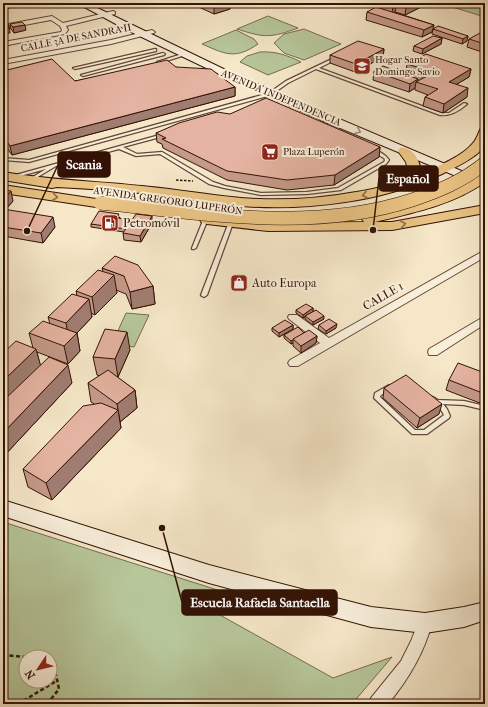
<svg xmlns="http://www.w3.org/2000/svg" width="488" height="707" viewBox="0 0 488 707" font-family="'IM FELL French Canon',serif">
  <style>
    .green { fill: #b7c79a; stroke: #756c50; fill-rule: evenodd }
    .lines { fill: none; stroke-linecap: round; stroke-linejoin: round }
    .service-casing { stroke: #644736; stroke-width: 2.5 }
    .minor-casing { stroke: #644736; stroke-width: 2 }
    .secondary-casing { stroke: #331205; stroke-width: 2 }
    .primary-casing { stroke: #331205; stroke-width: 2 }
    .path-far1 { stroke: #331205; stroke-width: 1.5; stroke-dasharray: 2.5 1.5; stroke-linecap: butt }
    .path { stroke: #331205; stroke-width: 2.5; stroke-dasharray: 4 2.5; stroke-linecap: butt }
    .service { fill: #f8efdb; fill-rule: evenodd }
    .minor { fill: #f8efdb; fill-rule: evenodd }
    .secondary { fill: #f8efdb; fill-rule: evenodd }
    .primary { fill: #eac484; fill-rule: evenodd }
    .primary-bridge-casing { stroke: #331205; stroke-width: 14; stroke-linecap: butt }
    .primary-bridge { stroke: #eac484; stroke-width: 13 }
    .wall { fill: #c59a8a; stroke: #331205 }
    .shaded-wall { fill: #a07d71; stroke: #331205 }
    .building { fill: #e5b3a1; stroke: #331205 }
    .oneway { stroke: #9f8c7b }
    .oneway2 { stroke: #8e6b44 }
    .labels { text-anchor: middle; dominant-baseline: central; stroke-width: 4; stroke-linejoin: round; paint-order: stroke }
    .far-street-label { font-size: 10px; fill: #331205; stroke: #f8efdb }
    .far-poi-label { font-size: 10px; fill: #331205; stroke: #f8efdb; text-anchor: start }
    .poi-label { font-size: 12px; fill: #331205; stroke: #f8efdb; text-anchor: start }
    .street-label { font-size: 12px; fill: #331205; stroke: #f8efdb }
    .leader { fill: none; stroke: #331205; stroke-width: 1.5 }
    .callout-dot { fill: #331205; stroke: #f8efdb; stroke-width: 1.5 }
    .callout { fill: #331205; stroke: #331205; stroke-width: 1.5 }
    .callout-label { font-size: 13px; text-anchor: middle; font-weight: bold; fill: #fff }
  </style>
  <rect width="100%" height="100%" fill="#f5e7c8"/>
  <filter id="stains"><feTurbulence type="fractalNoise" baseFrequency=".005" numOctaves="4"/><feColorMatrix values="0 0 0 0 .2 0 0 0 0 .09 0 0 0 0 .02 0 0 0 .5 -.17"/></filter>
  <radialGradient id="worn" r=".72"><stop offset=".6" stop-color="#630" stop-opacity="0"/><stop offset="1" stop-color="#630" stop-opacity=".3"/></radialGradient>
  <g class="green">
    <path d="M439 3H485V17Z"/>
    <path d="M268 16 298 28C271 38 264 38 237 29Z"/>
    <path d="M304 29 341 44 304 60 284 53 274 43 284 34Z"/>
    <path d="M236 30 254 39 258 44C235 60 225 54 202 44Z"/>
    <path d="M260 52C275 51 287 55 301 62L268 75 240 62 247 56Z"/>
    <path d="M126 313 149 315 134 347 112 344Z"/>
    <path d="M3 522 224 592 211 610 333 678 392 657 352 704H3ZM26 657H50V681H26Z"/>
  </g>
  <g class="lines">
    <defs>
      <g id="service">
        <path d="M344 3H349L350 4 349 5Z"/>
        <path d="M155 49H156V51L75 69 73 68Z"/>
        <path d="M163 53 165 54 164 55 83 76 81 75Z"/>
        <path d="M182 54 185 55 160 63 157 62Z"/>
        <path d="M336 57H337V59L319 68 441 113H449L464 103 467 104C459 111 451 116 440 115L316 69 288 83 271 95 29 162 3 160V158L29 160 269 93 286 81Z"/>
        <path d="M163 134H164V136L123 147 137 154 162 152 213 182 225 186 261 193 307 192 338 188 384 162 385 160 384 158 372 152V150C378 150 386 155 389 160L386 164 341 190 307 194 261 195 224 188 209 184 160 154 136 156 119 149 56 166 31 181H30L28 180 46 169 13 178 11 177 12 176Z"/>
        <path d="M204 218H206L208 219 196 248 194 249H192V248Z"/>
        <path d="M229 222H231L233 223 207 295 204 297 202 296 201 295Z"/>
        <path d="M389 385 391 386 392 387 391 388 380 396V397L415 430H424L444 415C441 408 435 404 430 399L431 397H433L438 400 464 401 485 406V410L464 405 443 404 447 409 450 416 449 418 427 434H412L374 398 375 393Z"/>
      </g>
      <g id="minor">
        <path d="M16 3H29L3 9V5Z"/>
        <path d="M113 11 115 12V14L66 26 68 30 65 34 3 46V42L61 32 62 30 60 26 51 20 3 29V25L52 16 63 23Z"/>
        <path d="M152 30 155 32 154 33 111 44 3 64V60L111 40Z"/>
        <path d="M485 250V257L298 366H290L288 363 290 360 320 343 289 319 288 317 289 315H297L329 338Z"/>
        <path d="M485 316V324L437 355H429L428 352 429 349Z"/>
        <path d="M425 616 430 618 432 623C424 653 408 680 388 704H369L371 698 401 661 411 641 420 618Z"/>
      </g>
      <g id="secondary">
        <path d="M77 3H87L234 74 485 181V188L328 123 227 78 127 30Z"/>
        <path d="M3 500 209 565 371 607 425 613 464 607 485 602V620L464 627 425 633 371 627 209 583 3 516Z"/>
      </g>
      <g id="primary">
        <path d="M485 127C485 132 486 138 485 143 483 155 452 169 442 174 381 202 308 211 240 206 215 204 190 199 165 196 129 191 93 189 57 187L52 188 3 180V172C49 180 95 181 142 186 175 189 208 195 241 198 279 201 318 199 356 192 374 189 395 186 408 171L406 162 398 151 400 148C411 146 421 160 420 171L418 175C434 168 462 157 473 143 477 139 478 133 481 128Z"/>
        <path d="M485 172V182C453 205 412 213 375 222H392L485 205V213L392 230 268 231 207 224 202 223 200 220 202 217 207 216 268 223 364 222 362 219 364 216 409 205 440 195Z"/>
        <path d="M3 185 116 202 121 203 123 206 121 209 116 210 3 193Z"/>
      </g>
    </defs>
    <use href="#service" class="service-casing"/>
    <use href="#minor" class="minor-casing"/>
    <use href="#secondary" class="secondary-casing"/>
    <use href="#primary" class="primary-casing"/>
    <path class="path-far1" d="M176 180 193 181"/>
    <g class="path">
      <path d="M3 655 26 657"/>
      <path d="M18 704 58 680"/>
      <path d="M47 704 59 689 56 675 50 671"/>
    </g>
    <use href="#service" class="service"/>
    <use href="#minor" class="minor"/>
    <use href="#secondary" class="secondary"/>
    <use href="#primary" class="primary"/>
    <defs>
      <path id="primary-bridge" d="M100 203C204 213 311 233 412 200 439 191 463 181 485 163"/>
    </defs>
    <use href="#primary-bridge" class="primary-bridge-casing"/>
    <use href="#primary-bridge" class="primary-bridge"/>
  </g>
  <g class="wall">
    <path d="M190 3H230V9L214 14Z"/>
    <path d="M378 3H424L423 6 405 15 395 12H394L434 25 432 32 422 37 366 20 367 12 382 9V8L378 6Z"/>
    <path d="M10 24 26 30 14 33 11 29Z"/>
    <path d="M433 29 468 36 467 41 462 44 432 34Z"/>
    <path d="M485 35V53L467 47 469 39Z"/>
    <path d="M442 38 441 44 422 54 413 51 414 46Z"/>
    <path d="M384 49 383 57 355 72 330 63V55Z"/>
    <path d="M407 64 471 69 469 77 457 84 467 97 443 113 423 106 425 97 428 95 415 90V88L409 92 373 80 374 71 413 77 414 75 406 72Z"/>
    <path d="M176 67 235 87V96L12 155 3 143V71L75 81Z"/>
    <path d="M156 133 380 147 379 157 334 185 287 190 227 180 163 148 162 144 157 142Z"/>
    <path d="M3 190 13 201 7 208H3Z"/>
    <path d="M3 209 55 227 43 243 3 236Z"/>
    <path d="M120 217 119 219 152 223 141 242 124 240 123 233 124 232 91 227V224Z"/>
    <path d="M102 268 153 286 155 304 132 309 126 294 116 290 117 293 95 315 91 313 92 317 77 333 80 351 68 364 37 352 40 365 72 383 3 457 33 348 29 333 50 324 48 317 77 296 76 291 103 271Z"/>
    <path d="M313 308V311L324 319 313 325 305 319V317L303 318 296 313V310Z"/>
    <path d="M293 325V329L279 337 272 331V328Z"/>
    <path d="M319 325 336 328 326 334 318 329Z"/>
    <path d="M304 333 317 336 316 343 301 353 293 346V343L291 344 284 338V335Z"/>
    <path d="M130 350 118 377H117L135 390 137 408 120 422 121 428 52 500 28 487 23 469 94 404 91 402 88 383 100 376 97 375 93 357Z"/>
    <path d="M485 373V405L446 390 449 380Z"/>
    <path d="M384 388 439 414 417 428 383 398Z"/>
  </g>
  <g class="shaded-wall">
    <path d="M218 3H230V9L214 14V4Z"/>
    <path d="M414 3H424L423 6 405 15 406 7Z"/>
    <path d="M396 4 395 12 392 13 393 6Z"/>
    <path d="M9 25 10 33 3 34V29Z"/>
    <path d="M25 25 26 30 14 33 13 27Z"/>
    <path d="M434 25 432 32 422 37 424 30Z"/>
    <path d="M468 36 467 41 462 44 463 39Z"/>
    <path d="M442 38 441 44 422 54 423 49Z"/>
    <path d="M384 49 383 57 355 72 356 64Z"/>
    <path d="M471 69 469 77 447 90 449 82Z"/>
    <path d="M418 79V82H416L415 88 409 92 410 84Z"/>
    <path d="M235 87V96L12 155 10 146Z"/>
    <path d="M468 88 467 97 443 113 444 104Z"/>
    <path d="M380 147 379 157 334 185 335 175Z"/>
    <path d="M11 191 13 201 7 208 4 199Z"/>
    <path d="M152 216V223L141 242 140 236Z"/>
    <path d="M53 217 55 227 43 243 41 233Z"/>
    <path d="M114 275 117 293 95 315 92 297Z"/>
    <path d="M153 286 155 304 132 309 130 292Z"/>
    <path d="M89 299 92 317 77 333 80 351 68 364 64 346 69 340 66 323Z"/>
    <path d="M313 308V312L305 316V317L303 318V315Z"/>
    <path d="M324 316V319L313 325V322Z"/>
    <path d="M337 324 336 328 326 334V331Z"/>
    <path d="M293 325V329L279 337V333Z"/>
    <path d="M127 332 130 350 118 377 115 359Z"/>
    <path d="M317 336 316 343 301 353V346Z"/>
    <path d="M293 339V343L291 344V341Z"/>
    <path d="M36 349 41 367 3 405V381Z"/>
    <path d="M68 365 72 383 3 457V433Z"/>
    <path d="M135 390 137 408 120 422 117 404Z"/>
    <path d="M442 404 439 414 417 428 420 418Z"/>
    <path d="M118 410 121 428 52 500 46 483Z"/>
  </g>
  <g class="building">
    <path d="M210 3H218L214 4Z"/>
    <path d="M383 3H414L406 7 396 4 393 6Z"/>
    <path d="M376 7 434 25 424 30 367 12Z"/>
    <path d="M22 22 25 25 13 27 10 24Z"/>
    <path d="M3 24H8L9 25 8 26 9 28 3 29Z"/>
    <path d="M438 26 468 36 463 39 433 29Z"/>
    <path d="M480 33 485 35V44L469 39Z"/>
    <path d="M433 36 442 38 423 49 414 46Z"/>
    <path d="M358 41 384 49 356 64 330 55Z"/>
    <path d="M426 54 471 69 449 82 468 88 444 104 425 97 438 89 416 82 429 75 422 77 414 74 423 69 407 64Z"/>
    <path d="M52 59 75 81 167 60 176 67 211 69 235 87 10 146 3 136V71Z"/>
    <path d="M383 66 418 79 410 84 374 71Z"/>
    <path d="M266 98 380 147 335 175 287 180 227 171 162 139 166 138 156 133 179 123 217 112 230 114Z"/>
    <path d="M3 190 11 191 4 199H3Z"/>
    <path d="M3 209 53 217 41 233 3 227Z"/>
    <path d="M99 211 119 214 117 218 132 220 126 229 91 224Z"/>
    <path d="M136 214 152 216 140 236 123 233Z"/>
    <path d="M115 256 138 265 153 286 130 292 124 276 102 268Z"/>
    <path d="M98 270 114 275 92 297 76 291Z"/>
    <path d="M72 294 89 299 66 323 48 317Z"/>
    <path d="M306 304 313 308 303 315 296 310Z"/>
    <path d="M316 310 324 316 313 322 305 316Z"/>
    <path d="M329 319 337 324 326 331 319 325Z"/>
    <path d="M285 320 293 325 279 333 272 328Z"/>
    <path d="M43 321 77 333 64 346 29 333Z"/>
    <path d="M298 327 304 333 291 341 284 335Z"/>
    <path d="M105 329 127 332 115 359 93 357Z"/>
    <path d="M309 330 317 336 301 346 293 339Z"/>
    <path d="M16 341 36 349 3 381V353Z"/>
    <path d="M49 357 68 365 3 433V401Z"/>
    <path d="M458 363 485 373V394L449 380Z"/>
    <path d="M108 370 135 390 117 404 88 383Z"/>
    <path d="M406 375 442 404 420 418 384 388Z"/>
    <path d="M101 403 118 410 46 483 23 469 83 406Z"/>
  </g>
  <defs><path id="oneway-chevron" d="M-2-3.5L2.5 0L-2 3.5" fill="none" stroke-width="1.6" stroke-linecap="round" stroke-linejoin="round"/></defs>
  <use class="oneway" href="#oneway-chevron" transform="translate(358 131) rotate(23)"/>
  <g class="oneway2">
    <use href="#oneway-chevron" transform="translate(365 195) rotate(168)"/>
    <use href="#oneway-chevron" transform="translate(55 197) rotate(8)"/>
    <use href="#oneway-chevron" transform="translate(403 224) rotate(-11)"/>
  </g>
  <defs>
    <symbol id="school-square" viewBox="-11 -11 22 22"><rect x="-9" y="-9" width="18" height="18" rx="4" fill="#8f2418" stroke="#f8efdb"/><path d="M0-5L7-2L0 1L-7-2ZM-4 1L0 2.5L4 1V4Q0 6-4 4Z" fill="#fff"/></symbol>
    <symbol id="supermarket-square" viewBox="-11 -11 22 22"><rect x="-9" y="-9" width="18" height="18" rx="4" fill="#8f2418" stroke="#f8efdb"/><path d="M-6-5.5h2.5l.6 2H6L4.5 2H-2.5L-4.4-4H-6ZM-1.5 3.2a1.3 1.3 0 1 0 .1 0ZM3 3.2a1.3 1.3 0 1 0 .1 0Z" fill="#fff"/></symbol>
    <symbol id="fuel-square" viewBox="-11 -11 22 22"><rect x="-9" y="-9" width="18" height="18" rx="4" fill="#8f2418" stroke="#f8efdb"/><path d="M-5.5-6h7V0h2V4h1.3V-2.5L3-4.5l.8-.8L6-3V5H2.5V1h-1V6h-7ZM-4.2-4.7v3.2H.2V-4.7Z" fill="#fff"/></symbol>
    <symbol id="shop-square" viewBox="-11 -11 22 22"><rect x="-9" y="-9" width="18" height="18" rx="4" fill="#8f2418" stroke="#f8efdb"/><path d="M-5-2.5h2.3a2.7 3.5 0 0 1 5.4 0H5L5.5 6h-11ZM-1.5-2.5h3a1.5 2.3 0 0 0-3 0Z" fill="#fff"/></symbol>
  </defs>
  <g fill-rule="evenodd">
    <use href="#school-square" x="352" y="56" width="20" height="20"/>
    <use href="#supermarket-square" x="260" y="142" width="20" height="20"/>
    <use href="#fuel-square" x="100" y="213" width="20" height="20"/>
    <use href="#shop-square" x="229" y="273" width="20" height="20"/>
  </g>
  <g class="labels">
    <g class="far-street-label">
      <text transform="translate(76 38) rotate(-11)">CALLE 3A DE SANDRA II</text>
      <text transform="translate(281 98) rotate(23)">AVENIDA INDEPENDENCIA</text>
      <text transform="translate(168 201) rotate(8)">AVENIDA GREGORIO LUPERÓN</text>
    </g>
    <g class="far-poi-label">
      <text x="375" y="60">Hogar Santo<tspan x="375" dy="12">Domingo Savio</tspan></text>
      <text x="283" y="152">Plaza Luperón</text>
    </g>
    <g class="poi-label">
      <text x="123" y="223">Petromóvil</text>
      <text x="252" y="283">Auto Europa</text>
    </g>
    <g class="street-label">
      <text transform="translate(383 296) rotate(-30)">CALLE 1</text>
    </g>
  </g>
  <path class="leader" d="M27 231L58 165M373 230L379 178M162 528L182 602"/>
  <g class="callout-dot">
    <circle cx="27" cy="231" r="4"/>
    <circle cx="373" cy="230" r="4"/>
    <circle cx="162" cy="528" r="4"/>
  </g>
  <g class="callout">
    <rect x="58" y="152" width="52" height="25" rx="4"/>
    <rect x="379" y="166" width="59" height="25" rx="4"/>
    <rect x="182" y="590" width="155" height="25" rx="4"/>
  </g>
  <g class="callout-label">
    <text x="84" y="169">Scania</text>
    <text x="408" y="183">Español</text>
    <text x="260" y="607">Escuela Rafaela Santaella</text>
  </g>
  <rect width="488" height="707" fill="none" stroke="#f5e7c8" stroke-width="16"/>
  <rect x="4" y="4" width="480" height="699" fill="none" stroke="#331205" stroke-width="2"/>
  <rect x="8" y="8" width="472" height="691" fill="none" stroke="#331205"/>
  <g transform="translate(38 669) rotate(235)"><circle r="19" fill="#f8efdb" stroke="#a99785"/>
  <path d="M0-3L7 15L0 10L-7 15Z" fill="#8f2418"/>
  <text y="-6" font-size="11" font-weight="bold" text-anchor="middle" fill="#331205">N</text>
  </g>
  <rect width="100%" height="100%" filter="url(#stains)"/>
  <rect width="100%" height="100%" fill="url(#worn)"/>
</svg>
